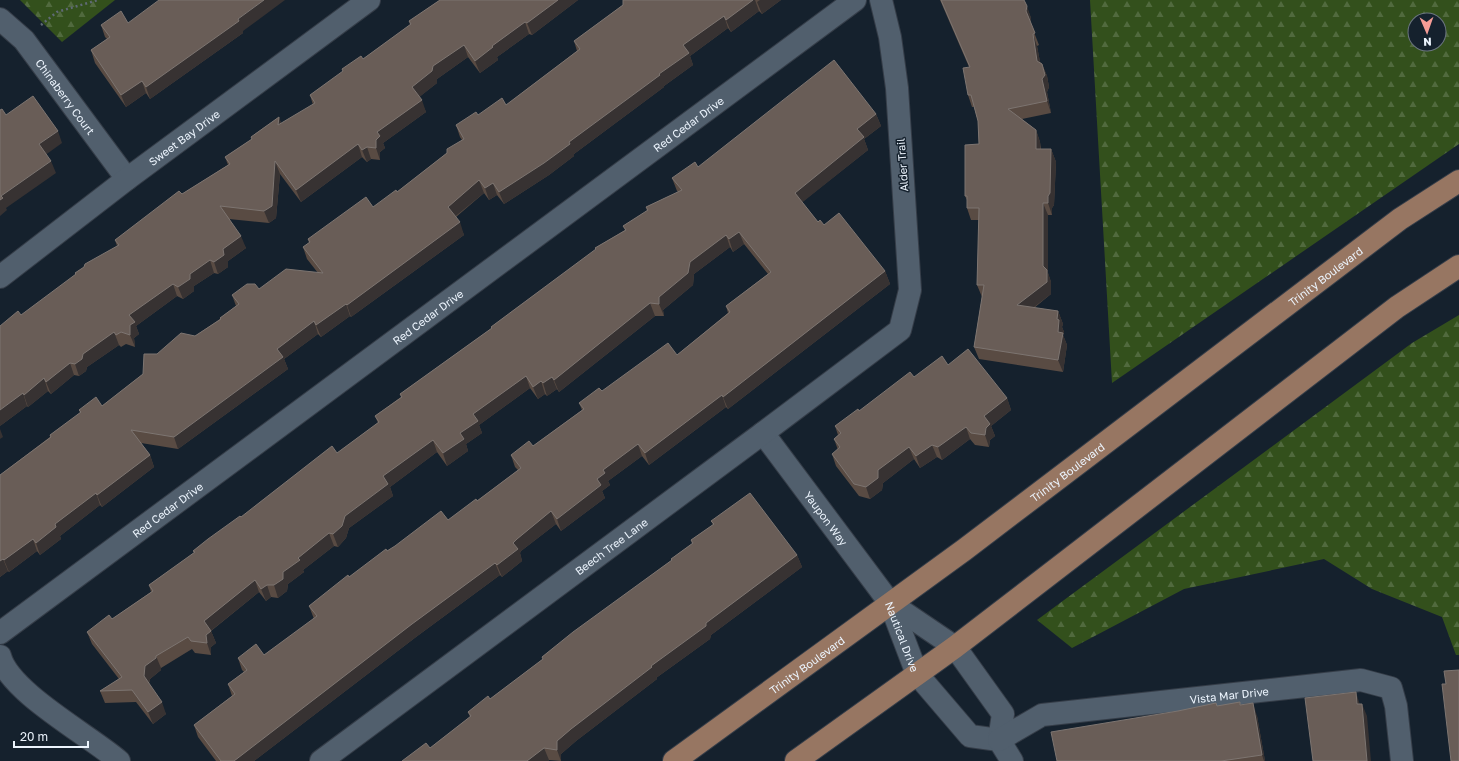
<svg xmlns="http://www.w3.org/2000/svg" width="1459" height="761" viewBox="0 0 1459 761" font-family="'Golos Text',sans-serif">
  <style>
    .forest { fill: url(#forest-firs); fill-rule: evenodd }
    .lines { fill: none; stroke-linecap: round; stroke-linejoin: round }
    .minor-casing { stroke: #353d48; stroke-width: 24 }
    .major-casing { stroke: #353d48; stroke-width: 24 }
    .path { stroke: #5f6a75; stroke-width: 2.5; stroke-dasharray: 2 3; stroke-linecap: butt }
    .minor { stroke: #515f6d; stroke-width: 22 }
    .major { stroke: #977662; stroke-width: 22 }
    .wall { fill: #594b43 }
    .shaded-wall { fill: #373232 }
    .building { fill: #695d57; stroke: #7d7571 }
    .labels { text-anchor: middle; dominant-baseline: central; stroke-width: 3; stroke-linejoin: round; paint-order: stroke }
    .street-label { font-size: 11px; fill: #ecf4fd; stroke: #15212d }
  </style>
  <defs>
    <pattern id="forest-firs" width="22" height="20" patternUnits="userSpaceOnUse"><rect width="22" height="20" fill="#33501c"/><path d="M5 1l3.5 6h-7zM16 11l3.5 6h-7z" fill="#516a3e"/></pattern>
  </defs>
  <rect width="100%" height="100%" fill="#15212d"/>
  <g class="forest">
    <path d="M20 0H115L62 42Z"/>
    <path d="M1090 0H1459V144L1112 383ZM1415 20H1439V44H1415Z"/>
    <path d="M1459 315V655H1456L1442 617 1372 589 1324 559 1184 589 1072 648 1037 620 1412 343Z"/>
  </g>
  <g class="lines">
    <defs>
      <g id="minor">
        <path id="s1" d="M0 19 24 40 127 179"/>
        <path id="s2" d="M0 277 127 179 369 0"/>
        <path id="s3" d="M763 433 890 603 917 674 970 736 999 740"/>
        <path d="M890 603 955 647 1003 714 999 740 1012 761"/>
        <path id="s4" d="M0 633 855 0"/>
        <path d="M0 656C9 692 89 735 119 761"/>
        <path id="s5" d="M999 740 1042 715 1361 680 1391 688 1396 706 1402 761"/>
        <path id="s6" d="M321 761 763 433 900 330 910 290 897 88 890 37 881 0"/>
      </g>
      <g id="major">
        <path id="s7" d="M674 761 964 550 1400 219 1459 181"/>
        <path d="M796 761 955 647 1397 307 1459 266"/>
      </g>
    </defs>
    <use href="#minor" class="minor-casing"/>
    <use href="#major" class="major-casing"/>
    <path class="path" d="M41 25 57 12 98 0"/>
    <use href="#minor" class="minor"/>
    <use href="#major" class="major"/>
  </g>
  <g class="wall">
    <path d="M440 0H578L532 35 529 34 497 57 498 60 480 73 468 57 437 79V83L419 97 426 112 383 143 385 148 380 152V160L371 159 367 162 362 157 301 202 280 174 276 218 269 223 229 219 246 248 228 261V267L218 274 214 273 194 286V291L183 299 177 296 136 326 139 334 134 338 135 347 126 344 121 347 119 345 87 367 86 371 79 376 74 375 51 394 48 391 28 407 27 406 0 426 76 274 75 273 117 246 115 240 182 194 228 165 225 157 252 139 251 137 279 117 281 124 313 105 310 95 343 72 342 69 363 59 410 25 409 21Z"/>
    <path d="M623 0H781L762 14 759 11 731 32 728 28 690 56 693 65 664 86V87L574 154V156L549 175 504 204 497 195 489 200 484 193 456 217 464 235 351 317 350 316 321 337 318 334 284 359 288 369 178 449 141 443 150 455 154 467 102 507 100 505 60 536 61 539 40 555 37 551 9 572 8 571 0 577V475L50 437V435L80 413 79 410 102 406 143 374 157 354 195 336 220 319V318L236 306 232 295 259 289 318 273 307 259 303 247 309 243 308 239 373 207 397 192 447 153 462 140 460 137 456 125 506 105 577 51 574 41 623 5Z"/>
    <path d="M940 0H1024L1031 18 1030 22 1039 45 1037 46 1040 62 1042 64 1047 76 1049 87 1047 92 1051 113 1022 119 1036 130 1040 142 1041 149H1051L1056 162 1054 205 1052 208V215H1048V273L1051 282V294L1034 308 1058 311 1063 324 1062 327 1064 332 1063 335 1067 345 1063 372 979 359 974 347 982 297 977 285 979 220H971L967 208V200L965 196 979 144 978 121 974 107H972L968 95 969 67Z"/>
    <path d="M128 23 243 31V33L150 99 146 93 126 107 95 63 91 50 107 39 105 37 101 25Z"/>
    <path d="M876 114 881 126 864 139 868 150 802 202 818 222 824 225 885 271 890 284 728 409 726 407 649 465 642 456 608 481 610 485 602 491 605 498 561 531 556 524 521 551 520 553 522 561 502 577 500 575 416 637 254 761H216L198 737 194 725 232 696 228 684 244 672 242 670 238 658 264 655 314 619 309 606 349 577 387 551 448 520 477 501 518 470 515 467 511 455 533 446 582 410 579 403 602 391 677 355 728 313 726 306 768 274 744 244 733 252 730 247 694 274 693 285 663 310 664 316H655L559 392 557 389 547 396 545 394 538 399 530 388 479 425 482 433 466 444 468 451 447 466 437 452 390 487 393 496 349 528 346 538 338 547 334 546 303 570 304 572 288 584 287 591 278 598 271 597 266 601 259 592 211 631 216 643 211 647V655L195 653 192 649 161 668V670L150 679 149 684 166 714 153 724 136 702 105 703 100 691 119 679 92 644 87 632 112 619 151 592 149 585 194 553 193 551 241 517 337 453 378 423 375 416 401 397 400 394 492 328 491 327 596 250 595 248 625 230 623 226 647 211 646 207 678 192 677 191 672 178 698 167Z"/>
    <path d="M948 365 1007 398 1011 410 991 426 995 436 990 440 989 447 975 445 970 439 942 460 937 457 920 468 914 459 883 483 882 490 870 499 859 496 836 466 832 454 838 450 834 439 838 435 835 426 914 377Z"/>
    <path d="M711 521 797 555 802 567 711 635 710 639 656 678 657 679 576 741 561 754V761L549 760 548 761H402L430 748 470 717 468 712 490 699 543 659 542 657 672 560 671 559 692 544 691 540 713 525Z"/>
    <path d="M1241 705 1257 716 1265 761H1057L1217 706Z"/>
  </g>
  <g class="shaded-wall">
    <path d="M264 0H285L243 31V33L150 99 146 87Z"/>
    <path d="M558 0H578L532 35 527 23Z"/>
    <path d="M753 0H755L759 11 731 32 726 20Z"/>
    <path d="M760 0H781L762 14 757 2Z"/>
    <path d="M1027 6 1031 18 1030 23 1026 11Z"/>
    <path d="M724 16 728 28 690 56 693 65 664 86V87L574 154V156L549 175 504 204 499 192 569 142 659 74 683 45Z"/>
    <path d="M525 22 529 34 497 57 498 60 480 73 475 61 492 46Z"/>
    <path d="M1033 34 1037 46 1042 73 1037 61Z"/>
    <path d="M464 45 468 57 437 79V83L417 99 412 87 433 66Z"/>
    <path d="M1042 64 1047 76 1049 87 1047 92 1051 113 1047 101 1042 79Z"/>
    <path d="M142 81 146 93 126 107 121 95Z"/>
    <path d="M422 100 426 112 383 143 385 148 380 152V160L376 148V140L377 132Z"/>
    <path d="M876 114 881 126 864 139 868 150 799 205 795 193 857 129Z"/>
    <path d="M279 117 283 129 278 125Z"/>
    <path d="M1036 130 1040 142 1041 161 1036 149Z"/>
    <path d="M58 131 62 143 44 156 39 144Z"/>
    <path d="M358 144 362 157 301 202 296 190Z"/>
    <path d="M367 147 371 159 367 162 362 150Z"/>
    <path d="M1051 149 1056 162 1054 205 1052 208V215L1048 203V196Z"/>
    <path d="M51 161 56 173 6 208 7 210 0 216V200L1 196Z"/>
    <path d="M275 161 280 174 276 218 269 223 264 211Z"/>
    <path d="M479 180 484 193 452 219 448 207Z"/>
    <path d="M493 183 497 195 489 200 485 188Z"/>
    <path d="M1043 203 1048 215V273L1051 282V294L1021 317 1017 305 1043 266Z"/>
    <path d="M460 222 464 235 351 317 347 305Z"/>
    <path d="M739 232 744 244 733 252 729 239Z"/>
    <path d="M726 235 730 247 694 274 693 285 663 310 664 316 659 304V297L690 262Z"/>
    <path d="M241 236 246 248 228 261V267L218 274 214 262 223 249Z"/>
    <path d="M210 260 214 273 194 286V291L183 299 178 287 190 274Z"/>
    <path d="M885 271 890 284 728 409 723 397Z"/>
    <path d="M173 284 177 296 136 326 139 334 134 338 135 347 130 335 129 315Z"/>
    <path d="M650 303 655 316 559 392 554 380Z"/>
    <path d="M346 304 350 316 321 337 316 325Z"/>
    <path d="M1058 311 1063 324 1062 327 1064 332 1063 335 1067 345 1063 372 1058 360 1057 319Z"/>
    <path d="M314 321 318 334 284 359 288 369 178 449 174 437 277 349Z"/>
    <path d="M114 332 119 345 87 367 86 371 79 376 75 364 83 354Z"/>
    <path d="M70 363 74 375 51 394 46 382Z"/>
    <path d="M526 376 530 388 479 425 482 433 466 444 468 451 447 466 443 453 460 433 473 414Z"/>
    <path d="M552 377 557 389 547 396 543 383Z"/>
    <path d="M44 378 48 391 28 407 24 395Z"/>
    <path d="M541 381 545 394 538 399 533 387Z"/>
    <path d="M23 393 27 406 0 426V410Z"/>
    <path d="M722 395 726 407 649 465 645 453Z"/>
    <path d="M1007 398 1011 410 991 426 995 436 990 440 989 447 985 435 984 416Z"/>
    <path d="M966 427 970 439 942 460 938 447Z"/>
    <path d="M0 429 3 437 0 439Z"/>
    <path d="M433 440 437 452 390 487 393 496 349 528 346 538 338 547 333 534 345 516 383 476Z"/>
    <path d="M638 444 642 456 608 481 610 485 602 491 605 498 561 531 557 519 597 479 603 470Z"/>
    <path d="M932 445 937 457 920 468 916 456Z"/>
    <path d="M909 447 914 459 883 483 882 490 870 499 866 487 878 470Z"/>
    <path d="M150 455 154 467 102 507 97 495Z"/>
    <path d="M96 493 100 505 60 536 61 539 40 555 36 543 55 524Z"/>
    <path d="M551 511 556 524 521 551 520 553 522 561 502 577 497 565 513 543 517 539Z"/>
    <path d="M329 533 334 546 303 570 304 572 288 584 287 591 278 598 274 585 283 572 298 558Z"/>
    <path d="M33 539 37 551 9 572 4 560Z"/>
    <path d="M797 555 802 567 711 635 710 639 656 678 657 679 576 741 561 754V761L557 750V741L571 729 706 623Z"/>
    <path d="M3 559 8 571 0 577V561Z"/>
    <path d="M495 563 500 575 416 637 254 761H234L412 624Z"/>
    <path d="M255 580 259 592 208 633 204 621Z"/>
    <path d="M267 585 271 597 266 601 261 589Z"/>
    <path d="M211 631 216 643 211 647V655L207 643 206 635Z"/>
    <path d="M156 656 161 668V670L150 679 148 688 144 676 145 666Z"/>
    <path d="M1356 692 1360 705 1357 704Z"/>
    <path d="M162 702 166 714 153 724 148 712Z"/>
    <path d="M1253 703 1257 716 1265 761H1264L1262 755Z"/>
    <path d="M1362 704 1367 716 1371 761H1367Z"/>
    <path d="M544 748 549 760 548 761H527Z"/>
  </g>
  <g class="building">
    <path d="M159 0H264L238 19 239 21 146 87 142 81 121 95 91 50 110 37 101 25 121 11 128 23Z"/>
    <path d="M440 0H558L527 23 525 22 492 46 493 47 475 61 464 45 433 66 432 71 412 87 422 100 377 132 380 136 376 140V148L367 147 362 150 358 144 296 190 275 161 272 206 264 211 220 206 241 236 223 249 224 255 214 262 210 260 190 274V279L178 287 173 284 129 315 135 322 130 325V335L121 332 116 335 114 332 83 354 82 359 75 364 70 363 46 382 44 378 24 395 23 393 0 410V326L18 311 21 315 76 274 75 273 84 267 85 264 119 245 115 240 179 191 182 194 230 164 225 157 252 139 251 137 279 117 278 125 315 103 310 95 343 71 342 69 361 56 363 59 411 24 409 21Z"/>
    <path d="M623 0H753L726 20 724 16 683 45 689 53 659 74 660 75 569 142 570 144 544 163 499 192 493 183 485 188 479 180 448 207 460 222 347 305 346 304 316 325 314 321 277 349 283 357 174 437 131 430 150 455 97 495 96 493 55 524 56 527 36 543 33 539 4 560 3 559 0 561V475L51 437 50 435 81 412 79 410 96 397 102 406 143 374 144 354H157L181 333 195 336 221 319 220 318 239 304 232 295 247 284H255L259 289 286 269 323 273 303 247 310 242 308 239 366 197 373 207 396 190 397 192 447 153V149L464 139 456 125 476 112 478 115 502 98 506 105 580 49 574 41 623 5Z"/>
    <path d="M941 0H1024L1027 6 1026 11 1035 33 1033 34 1037 61 1042 64 1045 75 1042 79 1047 101 1008 109 1036 130V149H1051L1050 193 1048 196V203H1043V266L1047 270V282L1017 305 1058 311 1057 319 1059 320 1058 332 1063 333 1058 360 974 347 984 285H977L979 208H967V196H965V145L979 144 978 121 971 95H968L963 68 970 67Z"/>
    <path d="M834 60 876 114 857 129 864 137 795 193 818 222 820 220 824 225 839 213 885 271 723 397 722 395 645 453 638 444 603 470 605 473 597 479 601 485 557 519 551 511 517 539 513 543 518 549 497 565 495 563 412 624 234 761H221L194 725 235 694 228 684 247 670 238 658 256 644 264 655 317 616 309 606 348 575 349 577 386 549 387 551 395 546 441 511 448 520 476 499 477 501 521 468 511 455 529 441 533 446 584 409 579 403 599 388 602 391 668 343 677 355 730 312 726 306 771 272 739 232 729 239 726 235 690 262 688 273 659 297V304L650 303 554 380 552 377 543 383 541 381 533 387 526 376 473 414 478 421 460 433 464 439 443 453 433 440 383 476 388 484 345 516 342 526 333 534 329 533 298 558 300 560 283 572V579L274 585H267L261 589 255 580 204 621 211 631 206 635 207 643 191 641 188 637 156 656V658L145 666 144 676 162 702 148 712 132 690 100 691 122 677 87 632 109 615 112 619 153 591 149 585 195 552 193 551 208 539 240 516 241 517 332 446 337 453 379 422 375 416 402 397 400 394 492 328 491 327 596 249 595 248 626 230 623 226 648 210 646 207 682 190 672 178 695 162 698 167Z"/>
    <path d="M33 96 58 131 39 144 51 161 1 196 3 198 0 200V110L2 109 6 115Z"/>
    <path d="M968 349 1007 398 984 416 990 424 986 428 985 435 971 433 966 427 938 447 932 445 916 456 909 447 878 470V478L866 487 854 484 832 454 840 447 834 439 841 433 835 426 858 409 859 411 910 372 914 377 942 356 948 365Z"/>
    <path d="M750 493 797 555 706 623V626L651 666 652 667 571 729 557 741V750L544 748 527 761H402L426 743 430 748 471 716 468 712 488 696 490 699 543 659 542 657 573 632 672 560 671 559 693 543 691 540 714 524 711 521Z"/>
    <path d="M1459 670V761H1451L1442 684H1446L1444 671Z"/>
    <path d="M1356 692 1357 704H1362L1367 761H1313L1305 698Z"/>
    <path d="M1240 702V705L1253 703 1262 755 1221 761H1057L1051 732 1178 711 1216 703 1217 706Z"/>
  </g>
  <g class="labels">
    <g class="street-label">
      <text stroke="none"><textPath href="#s1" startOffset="102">Chinaberry Court</textPath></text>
      <text stroke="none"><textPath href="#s4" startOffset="856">Red Cedar Drive</textPath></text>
      <text stroke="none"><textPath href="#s2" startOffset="231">Sweet Bay Drive</textPath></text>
      <text transform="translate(902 165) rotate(-94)">Alder Trail</text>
      <text stroke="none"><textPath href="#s7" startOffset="812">Trinity Boulevard</textPath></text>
      <text stroke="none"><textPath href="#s4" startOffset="532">Red Cedar Drive</textPath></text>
      <text stroke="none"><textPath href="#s7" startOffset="488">Trinity Boulevard</textPath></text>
      <text stroke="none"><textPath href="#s4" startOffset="208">Red Cedar Drive</textPath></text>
      <text stroke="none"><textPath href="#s3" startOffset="106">Yaupon Way</textPath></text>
      <text stroke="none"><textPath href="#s6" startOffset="361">Beech Tree Lane</textPath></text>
      <text stroke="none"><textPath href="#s3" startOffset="248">Nautical Drive</textPath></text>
      <text stroke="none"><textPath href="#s7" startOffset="164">Trinity Boulevard</textPath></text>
      <text stroke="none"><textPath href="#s5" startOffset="238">Vista Mar Drive</textPath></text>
    </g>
  </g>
  <g transform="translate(1427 32) rotate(178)"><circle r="19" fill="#15212d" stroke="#6b7580"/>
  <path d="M0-3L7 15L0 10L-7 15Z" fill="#f59c96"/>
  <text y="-6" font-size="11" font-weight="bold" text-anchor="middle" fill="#ecf4fd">N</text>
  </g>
  <path d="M14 741v6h74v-6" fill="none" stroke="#ecf4fd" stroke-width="2"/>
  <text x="20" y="741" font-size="12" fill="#ecf4fd" stroke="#15212d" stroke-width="3" paint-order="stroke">20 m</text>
</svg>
